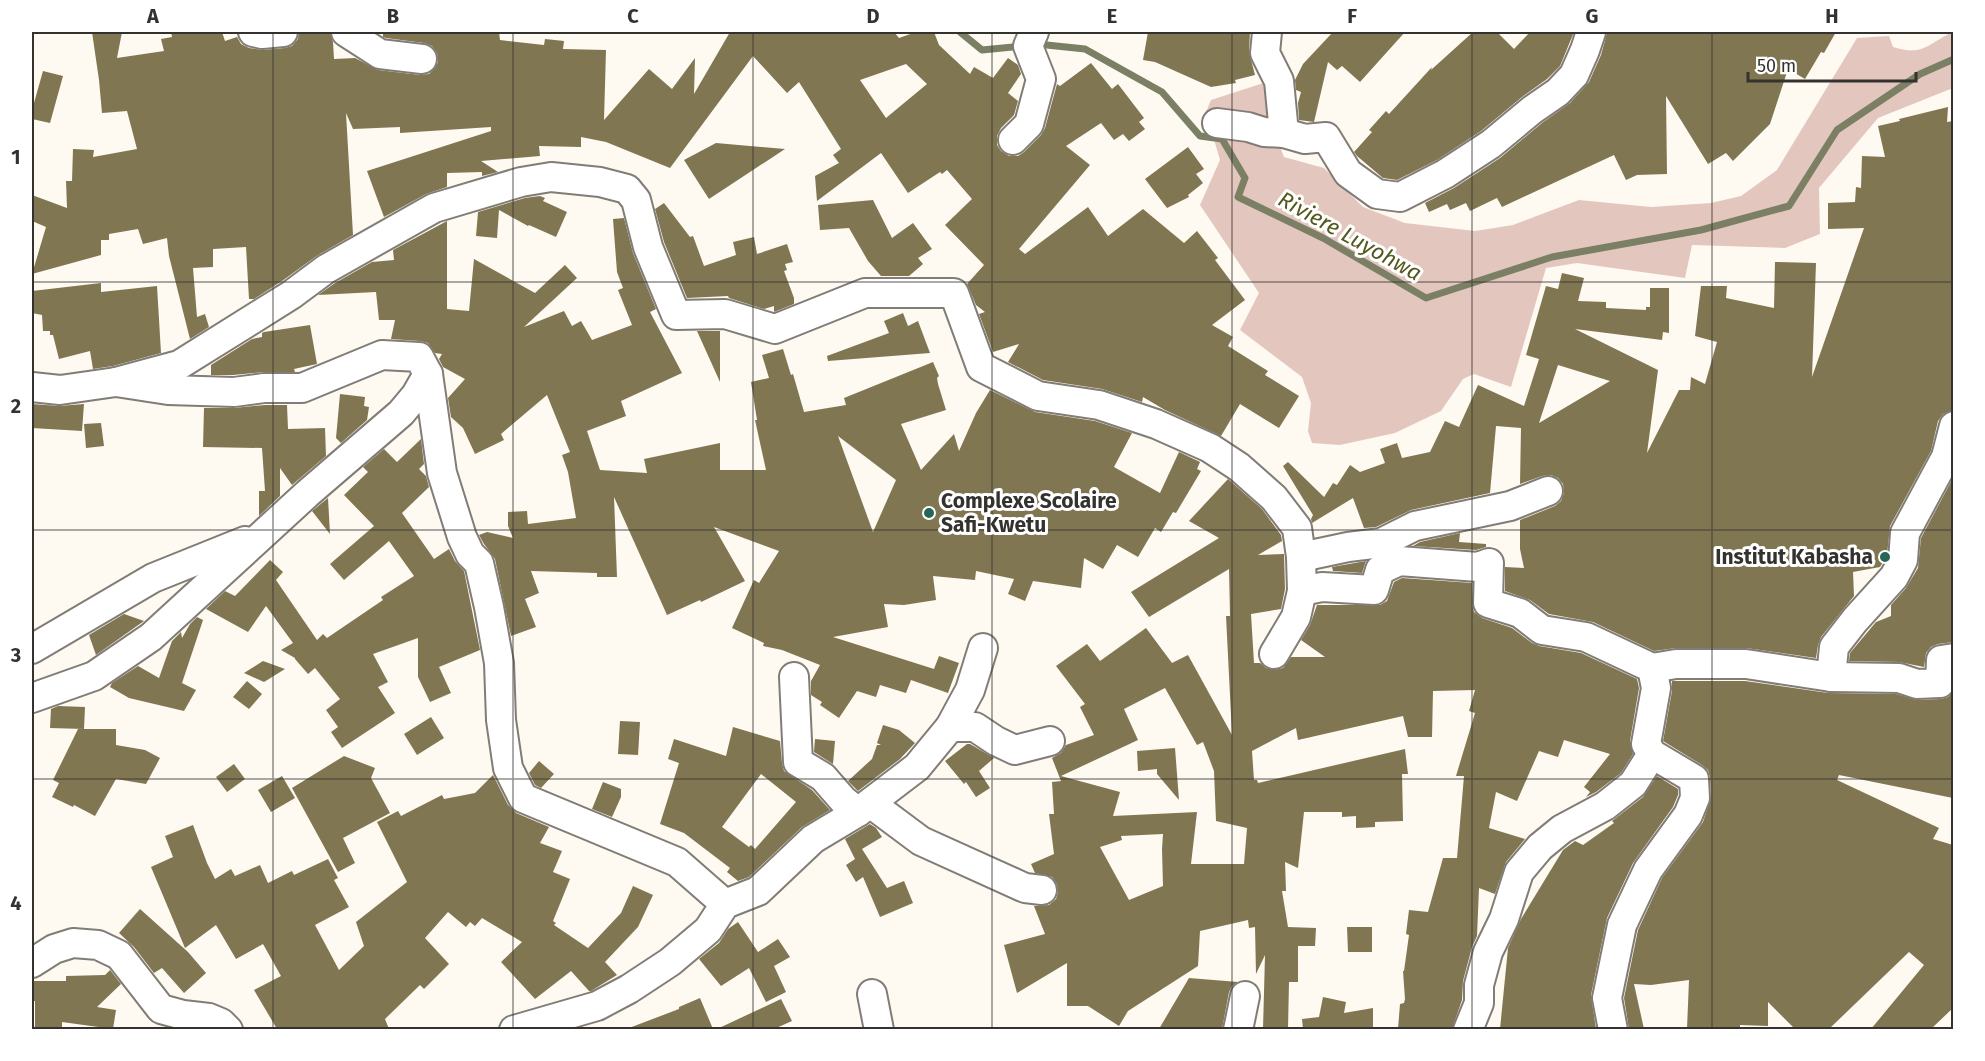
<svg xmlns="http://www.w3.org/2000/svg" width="1985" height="1061" viewBox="0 0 1985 1061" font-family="'Fira Sans',sans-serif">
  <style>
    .green { fill: #e3c7bf }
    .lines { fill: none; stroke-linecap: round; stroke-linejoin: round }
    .stream { stroke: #7b7f64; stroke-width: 7 }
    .building { fill: #807652; fill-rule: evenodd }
    .minor-casing { stroke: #817c75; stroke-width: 32 }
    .minor { stroke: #fff; stroke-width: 28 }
    .grid { fill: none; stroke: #34322f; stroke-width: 1.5; stroke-opacity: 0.55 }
    .poi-dot { fill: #266654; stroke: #fff; stroke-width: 2 }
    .labels { text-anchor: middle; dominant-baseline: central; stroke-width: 6; stroke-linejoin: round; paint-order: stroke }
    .poi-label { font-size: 21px; font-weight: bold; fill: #34322f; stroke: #fff; text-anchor: start }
    .water-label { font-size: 22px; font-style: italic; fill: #53591c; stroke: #fff }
    .neatline { fill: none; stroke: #34322f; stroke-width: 2 }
    .grid-label { font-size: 20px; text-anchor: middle; font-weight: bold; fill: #34322f }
  </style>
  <rect width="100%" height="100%" fill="#fef9f1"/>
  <path class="green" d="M1953 32V88L1878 118 1819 188 1820 234 1785 248 1692 245 1685 278 1577 263 1546 268 1511 387 1474 374 1463 379 1441 411 1395 433 1340 445 1312 443 1308 431 1311 403 1302 377 1240 330 1259 293 1200 205 1220 160 1206 112 1211 100 1285 76 1279 144 1284 157 1324 168 1363 207 1405 223 1475 231 1513 225 1579 200 1651 207 1711 203 1741 196 1777 170 1857 38 1889 36 1893 47C1924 57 1928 43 1953 32Z"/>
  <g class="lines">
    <g class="stream">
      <path d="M960 32 982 50 1023 46"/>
      <path d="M1037 44 1085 49 1162 92 1200 136 1222 139 1245 178 1238 197 1323 238 1426 298 1552 257 1701 230 1789 206 1837 130 1920 74 1954 59"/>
    </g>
  </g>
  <g class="building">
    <path d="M92 32H122L117 58 164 51 161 39 172 37 171 32H222L225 41 237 37 241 44 249 48 263 50 285 48 292 46 298 39 299 32H330L333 42 334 59 355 58 378 70 420 75 429 74 435 68 438 62 437 53 432 46 424 43 386 38 383 37V32H499L500 40 544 45 545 39 564 41 563 49 606 50 604 120 649 69 672 89 695 58 694 94 730 32H894L899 38 916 32H934L939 45 970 74 974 67 993 78 1008 58 1018 65 1021 74 1008 93 1018 101 1014 115 1001 128 997 136V145L1001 151 1009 156H1018L1024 152 1041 135 1045 128 1057 84 1060 86 1091 63 1112 89 1118 84 1144 118 1139 122 1145 129 1129 141 1123 134 1114 140 1101 123 1066 146 1090 165 1019 249 1025 254 1088 207 1108 236 1143 209 1184 243 1197 231 1218 258 1215 260 1245 300 1212 325 1233 337 1228 346 1268 371 1265 375 1299 396 1279 428 1240 404 1221 436 1165 410 1143 397 1142 402 1102 389 1043 380 1008 362 1019 344 993 352 979 314 985 312 976 305 967 284 984 265 945 225 972 199 947 170 942 174 940 172 908 193 881 153 817 201 815 176 839 163 833 155 841 149 799 82 787 93 753 56 670 168 606 142 581 137V147L539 146 540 156 481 161 498 172 482 176V172L447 173V187L426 194 384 217 367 171 491 131V127L400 133V127L353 129 346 113 353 235 318 255 282 281 254 299H249L246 247 213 249V267L193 268 197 317 205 314 209 327 190 339 169 256 167 238 143 244 138 229 109 234V240H101V255L32 274 46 227 32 221V195L67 208 66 181H72L73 149 94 150 93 157 137 149 127 111 102 113 99 80ZM906 64 927 84 886 118 860 80Z"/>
    <path d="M1148 32H1250L1249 52 1255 75 1235 80 1236 83 1211 87 1155 62 1143 60Z"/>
    <path d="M1333 32H1405L1360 82 1342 66 1337 70 1328 62 1314 122 1299 120 1298 103 1301 92 1296 90 1295 80 1303 64Z"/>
    <path d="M1473 32H1497L1514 49 1530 32H1574L1560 66 1547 79 1522 97 1481 131 1437 160 1397 180 1383 178 1357 156 1354 152 1372 132 1369 130 1386 111 1389 114 1432 67 1431 70Z"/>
    <path d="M1643 32H1836L1824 53 1821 52 1805 79 1788 69 1770 124 1733 161 1726 153 1708 164 1666 96 1667 174 1637 175 1626 180 1614 155 1502 207 1497 198 1470 211 1466 203 1450 210 1447 204 1429 212 1425 203 1454 188 1500 158 1542 123 1570 103 1589 82 1601 55 1607 33Z"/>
    <path d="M43 71 63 76 50 123 32 119V110Z"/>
    <path d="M1948 107 1947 122 1953 121V410L1943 414 1938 421 1931 451 1890 526 1887 555 1880 567 1853 572 1854 596 1821 637 1818 645 1816 658 1746 648H1676L1654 651 1593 622 1549 614 1530 600 1505 591V567L1524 568 1520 549V520L1555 506 1561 501 1564 493 1563 484 1558 478 1551 475 1542 476 1520 484 1521 428 1496 426 1490 493 1411 510 1376 527 1364 528 1353 498 1312 523 1311 519 1313 515 1283 466 1288 462 1324 497 1333 483 1337 485 1350 465 1360 472 1385 463 1380 449 1397 443 1402 458 1430 452 1445 421 1459 427 1478 385 1524 406 1539 359 1526 355 1546 286 1558 289 1562 273 1584 278 1578 301 1606 302V308L1646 310V307H1650V288H1669V333L1663 332 1662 340 1575 329 1658 370 1647 453 1679 390H1690L1691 377 1705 384 1717 342 1695 336 1701 286H1727L1726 298 1774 308 1775 262 1816 263 1812 377 1864 228 1828 229V203L1855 202 1856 187 1861 188 1862 156 1885 157 1878 126 1900 121 1899 119ZM1558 365 1610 381 1539 423Z"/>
    <path d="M716 143 785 149 709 199 684 160Z"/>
    <path d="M1188 147 1204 169 1196 174 1203 183 1188 195 1189 197 1167 208 1145 179Z"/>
    <path d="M540 196 545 198 543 201 567 212 556 237 529 225 528 226 499 210 497 238 476 236 478 212 525 198Z"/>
    <path d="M873 200 892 238 913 223 932 249 918 258 923 264 909 276H881L868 261 849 228 820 230 818 205Z"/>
    <path d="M664 203 690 237 693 236 704 266 736 255 733 242 754 237 757 254 787 244 793 262 785 264 787 270 784 271 794 298V304L774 312V306L764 309 729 298 728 296 687 298 664 242 655 209Z"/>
    <path d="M624 218 633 253 656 309 650 312 682 373 621 401 626 416 587 431 600 470 647 473 644 459 720 443V470H766L755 420H757L751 382 769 378 762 355 783 349 791 375 793 374 804 412 846 405 844 398 933 362 939 376 937 378 938 384 946 410 901 424 921 470 954 434 959 451 976 413 990 390 1035 412 1095 421 1132 433 1114 467 1160 493 1179 452 1200 462 1197 469 1201 471 1176 513 1173 512 1161 532 1155 528 1138 557 1117 545 1103 569 1084 558 1081 588 1033 581 1025 601 1008 594 1014 579 976 571 975 580 933 576 936 600 904 605 884 604 888 627 833 637 934 669 939 656 959 663 948 693 911 680 906 693 880 685 876 697 857 691 839 718 820 705 822 702 811 695V681L820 665 782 650 763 646 764 643 732 628 754 580 759 583 779 551 714 527 745 581 701 602 700 600 667 615 614 497 617 577H597V573L531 571 539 593 525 599 536 627 511 636 495 559 484 544 479 535 487 532 513 538 508 526V512L527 511 528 524 576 518 568 472 562 455 570 452 547 395 501 434 504 440 475 454 463 428 451 417 448 398 465 379 443 367 439 359 442 354 435 353 428 343 420 341 391 339 395 320H379L376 292 318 295 335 283 372 262 394 260 393 250 447 221V309L469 311 474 259 535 293 565 265 577 278 524 327 564 311 572 326 581 321 592 340 632 325 618 290 623 288 617 272 613 219ZM838 436 896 480 873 532Z"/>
    <path d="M101 283V292L157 286 161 353 113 366 93 369 90 351 59 359 53 335H50V331H43L42 315 32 313V291Z"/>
    <path d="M903 313 908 326 918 321 930 353 828 361 827 356 889 333 884 321Z"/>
    <path d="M310 325 317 364 294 369 295 372H264L233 375H211V365L252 339 262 337V333L264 332Z"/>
    <path d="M697 331H720V382Z"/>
    <path d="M340 394 365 397 364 406 369 407 367 420 341 443 336 438Z"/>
    <path d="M32 404 59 406 84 404 82 431 32 428Z"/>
    <path d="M265 405H287L288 429 325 428 326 456 292 485 280 468V496L259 516V491H265L262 448 203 447 204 408H234Z"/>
    <path d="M101 423 104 446 86 448 84 424Z"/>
    <path d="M421 439 424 464 419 469 426 476 429 487 402 513 434 559 449 549 455 561 464 571 480 650 439 667 451 693 430 702 418 677V638L373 654 388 682 378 687 395 713 342 748 331 732 338 727 326 710 340 699 315 668 308 674 295 659V658L281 650 293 643 266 606 248 632 206 609 225 591 235 596 270 560 283 572 276 580 317 640 323 634 327 638 383 600 381 597 414 576 389 541 344 580 330 564 374 526 344 495 368 472 363 467 384 449 397 462Z"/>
    <path d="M1953 478V642L1938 644 1931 647 1926 653 1924 667 1899 662 1849 661 1850 653 1876 622 1891 616V605L1906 588 1918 568 1921 538Z"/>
    <path d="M1228 479 1262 509 1281 535 1282 541 1258 555 1284 554 1285 589 1281 609 1251 614 1254 663H1260L1266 668 1274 670 1283 668 1291 657H1325L1301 640 1310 625 1317 605H1380L1387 601 1394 582 1402 578 1472 583V603L1474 612 1482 618 1512 628 1532 643 1539 646 1581 653 1637 679 1639 688 1630 741 1633 754 1621 773 1596 792 1586 797 1590 792 1584 787 1610 754 1564 740 1558 757 1539 751 1517 801 1496 792 1489 828 1525 839 1506 862 1495 894 1479 888 1477 936 1472 947 1463 981 1462 1000 1452 1029H1398L1400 1004 1404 1003 1405 999 1403 971H1404L1409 935 1406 934 1409 910 1428 912 1443 858H1457L1464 776H1456L1475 713 1469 711 1475 690 1433 691 1432 737H1408L1403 716 1298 740 1296 728 1252 751 1254 780H1257L1258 783 1405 749 1408 774H1402L1403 821 1375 822V827L1356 828V816L1342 817V812H1304L1298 868 1285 862 1286 891H1282L1288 927 1316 928 1315 946H1298V982H1289L1288 1029H1263L1265 955 1256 974 1255 927 1249 928 1248 920 1200 931 1198 966 1128 1011 1119 1026 1088 1006H1067V963L1017 993 1004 945 1045 934 1034 906 1049 905 1056 899 1058 892 1057 884 1052 877 1035 873 1031 864 1054 854 1049 814H1054L1052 782 1061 781 1052 758 1061 753 1066 745 1094 735 1080 707 1085 704 1056 666 1087 644 1100 661 1146 628 1172 663 1188 655 1232 735 1226 616H1230L1229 569 1149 617 1131 592 1219 538 1189 521ZM1165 688 1197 745 1203 742 1214 771 1216 821 1247 828 1244 864H1191L1197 812 1113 816 1120 792 1061 776 1138 740 1124 709ZM1163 834 1162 849 1163 886 1129 900 1100 847 1122 840 1121 836Z"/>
    <path d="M328 498 330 534 312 511Z"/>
    <path d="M1460 533 1459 542 1486 544V547L1476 550 1413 546 1420 542Z"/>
    <path d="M1366 561 1362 573 1333 571 1332 567Z"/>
    <path d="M124 614 144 621 96 655 89 635Z"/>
    <path d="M197 617 203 620 182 683 196 690 184 711 129 698 110 687 112 683 138 666 159 678 172 641 181 632 182 638 190 624Z"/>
    <path d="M263 661 285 669 264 682 244 673Z"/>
    <path d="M247 681 262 694 249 709 233 697Z"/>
    <path d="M1672 681H1745L1828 693 1896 694 1917 700 1941 699 1948 697 1953 692V798L1839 775 1837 780 1939 828 1933 839 1953 845V1008L1931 1029H1871L1924 965 1909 952 1829 1029H1795L1768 1002V1026L1740 1025V1029H1687L1689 980 1651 985 1634 984 1644 1029H1629L1624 998 1638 930 1662 878 1703 822 1711 798 1710 778 1708 770 1702 765 1663 741 1672 691Z"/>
    <path d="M58 706 85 707 84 729 50 728 51 709Z"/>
    <path d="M431 717 444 738 417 755 404 734Z"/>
    <path d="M620 721 640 722 638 755 618 754Z"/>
    <path d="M883 725 899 730 915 743 900 759 858 791 848 781 872 759 877 745H881L877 743Z"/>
    <path d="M733 727 780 741 782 763 784 771 812 790 830 810 802 827 749 877 738 881 727 872 730 868 684 833 660 824 679 763 668 759 674 739 726 756ZM761 774 796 802 755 849 751 845 749 847 722 827Z"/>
    <path d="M78 729H116V745L145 750 160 758 146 784 116 779 95 816 74 805 73 807 52 797 59 783 53 780Z"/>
    <path d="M815 739 835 741 833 764 814 752Z"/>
    <path d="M967 744H970L994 758 979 771 990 788 976 797 966 782 964 784 945 761Z"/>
    <path d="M1175 748 1179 800 1157 774V769L1138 771 1137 751Z"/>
    <path d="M344 756 375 768 371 778 390 813 343 838 355 863 338 872 292 788Z"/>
    <path d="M539 761 554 774 541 788 535 785 529 773Z"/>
    <path d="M234 764 245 779 227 792 216 777Z"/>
    <path d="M493 775 508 805 516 813 549 827 540 843 562 851 553 872 570 879 553 921 556 923 554 925 588 948 621 913 633 886 653 895 638 927 605 962 617 975 591 991H589L571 971 535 999 501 962 522 942 482 918 475 926 470 922 466 927 448 912 425 938 449 964 424 989 420 985 385 1019 389 1029H277L254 990 281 976 263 944 236 959 216 925 185 948 151 867 173 857 165 836 193 825 207 863 215 879 231 869 235 876 260 865 268 883 292 871 294 875 328 859 338 878 334 880 349 907 315 925 339 970 364 946 356 922 407 882 377 822 398 811 401 816 442 795 444 799 475 793Z"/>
    <path d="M282 776 295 798 271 812 258 790Z"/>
    <path d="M1657 776 1678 789V795L1673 807 1633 863 1607 918 1591 995 1596 1029H1500L1508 948 1521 919 1563 850 1575 841 1583 845 1614 823 1612 821 1643 797Z"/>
    <path d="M603 782 621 789V797L612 817 592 809Z"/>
    <path d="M870 824 876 828 882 837 862 849 887 888 904 881 913 903 880 917 863 877 856 882 846 865 855 859 845 839Z"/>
    <path d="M140 909 188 952 206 973 184 993 162 968 154 973 134 947 119 933Z"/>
    <path d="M738 922 758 952 778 939 790 957 774 966 786 992 766 1002 749 968 721 986 699 959 719 943 728 929Z"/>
    <path d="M1347 927H1372V952H1348Z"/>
    <path d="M110 970 121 984 97 1007 116 1010 113 1029 62 1022V1029H35V1001H32V981H66V976L105 975Z"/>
    <path d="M1189 978 1238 982 1232 986 1229 992 1222 1029H1159Z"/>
    <path d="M1323 997 1346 1002 1344 1013 1373 1008V1029H1303L1302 1019 1319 1017Z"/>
    <path d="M700 998 713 1029H629V1028L679 1009V1007Z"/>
    <path d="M781 999 792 1021 774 1029H717Z"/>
  </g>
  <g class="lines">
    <defs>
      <g id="minor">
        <path d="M253 32 262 34 283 32"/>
        <path d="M346 32 380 54 422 59"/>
        <path d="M1267 32 1265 53 1279 81 1284 133"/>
        <path d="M1217 123 1248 127 1264 132 1284 133 1305 139 1326 137 1348 173 1377 194 1400 197 1445 174 1491 144 1532 110 1558 92 1574 75 1585 50 1591 32"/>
        <path d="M1013 140 1029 124 1041 79 1028 46 1034 32"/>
        <path d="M428 374 442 473 462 537 470 554 479 563 489 607 499 663 501 720 508 768 523 798 677 862 725 904"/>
        <path d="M116 382 179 365 291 295 326 269 434 208 521 182 551 177 600 182 627 189 636 200 648 247 676 315 725 314 775 329 865 293H954L981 367 1038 396 1099 405 1156 424 1210 448 1239 467 1274 498 1297 528 1301 557 1302 591 1296 617 1274 654"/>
        <path d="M32 387 60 390 116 382 168 390 234 392 264 388H302L382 355 419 357 428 374 416 395 401 413 308 493 151 637 94 676 32 698"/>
        <path d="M1301 557 1348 547 1381 543 1415 526 1510 506 1548 491"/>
        <path d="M1302 591 1322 587 1374 590 1380 570 1399 561 1478 567 1489 563 1488 603 1520 613 1542 630 1586 637 1652 668 1656 688 1646 744 1652 754 1694 779 1695 798 1688 815 1648 870 1622 925 1607 998 1613 1030"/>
        <path d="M32 649 153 578 245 541"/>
        <path d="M1652 668 1676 664H1746L1831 677 1899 678 1917 684 1940 683 1941 660 1954 658"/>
        <path d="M794 677 798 762 823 777 843 800 858 812"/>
        <path d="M1831 677 1834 647 1855 620 1894 577 1903 560 1905 533 1946 457 1954 426"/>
        <path d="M950 727H975L996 741 1015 750 1050 741"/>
        <path d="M870 803 921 841 1025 888 1042 890"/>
        <path d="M32 963 54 949 73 943 98 945 119 955 161 1009 183 1015 209 1018 221 1023 228 1030"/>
        <path d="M872 994 879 1030"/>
        <path d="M514 1030 597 1006 629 989 670 962 708 930 725 904 758 891 813 839 858 812 917 767 950 727 970 690 983 648"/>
        <path d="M1238 1030 1245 996"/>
        <path d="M1468 1030 1479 1003V985L1488 952 1504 919 1519 872 1540 847 1562 829 1605 806 1633 784 1652 754"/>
      </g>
    </defs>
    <use href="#minor" class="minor-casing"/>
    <use href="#minor" class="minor"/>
  </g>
  <path class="grid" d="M273 32V1030M513 32V1030M753 32V1030M992 32V1030M1232 32V1030M1472 32V1030M1712 32V1030M32 282H1954M32 530H1954M32 779H1954"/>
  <g class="poi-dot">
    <circle cx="929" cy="513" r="6"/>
    <circle cx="1885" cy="557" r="6"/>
  </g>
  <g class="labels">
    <g class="poi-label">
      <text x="941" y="501">Complexe Scolaire<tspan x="941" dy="24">Safi-Kwetu</tspan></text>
      <text x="1873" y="557" text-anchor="end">Institut Kabasha</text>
    </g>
    <g class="water-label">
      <text transform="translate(1350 236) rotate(29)">Riviere Luyohwa</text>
    </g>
  </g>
  <rect width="1985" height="1061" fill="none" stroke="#ffffff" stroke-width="66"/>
  <path d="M1748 72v9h168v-9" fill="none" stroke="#34322f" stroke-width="3"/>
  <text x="1757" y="72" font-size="18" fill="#34322f" stroke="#ffffff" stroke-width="4.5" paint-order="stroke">50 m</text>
  <rect x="33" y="33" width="1919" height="995" class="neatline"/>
  <g class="grid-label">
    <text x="153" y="23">A</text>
    <text x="393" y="23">B</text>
    <text x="633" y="23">C</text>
    <text x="873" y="23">D</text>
    <text x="1112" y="23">E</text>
    <text x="1352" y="23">F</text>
    <text x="1592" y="23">G</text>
    <text x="1832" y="23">H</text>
    <text x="16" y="164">1</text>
    <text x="16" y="413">2</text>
    <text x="16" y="662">3</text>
    <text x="16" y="910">4</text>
  </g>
</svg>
